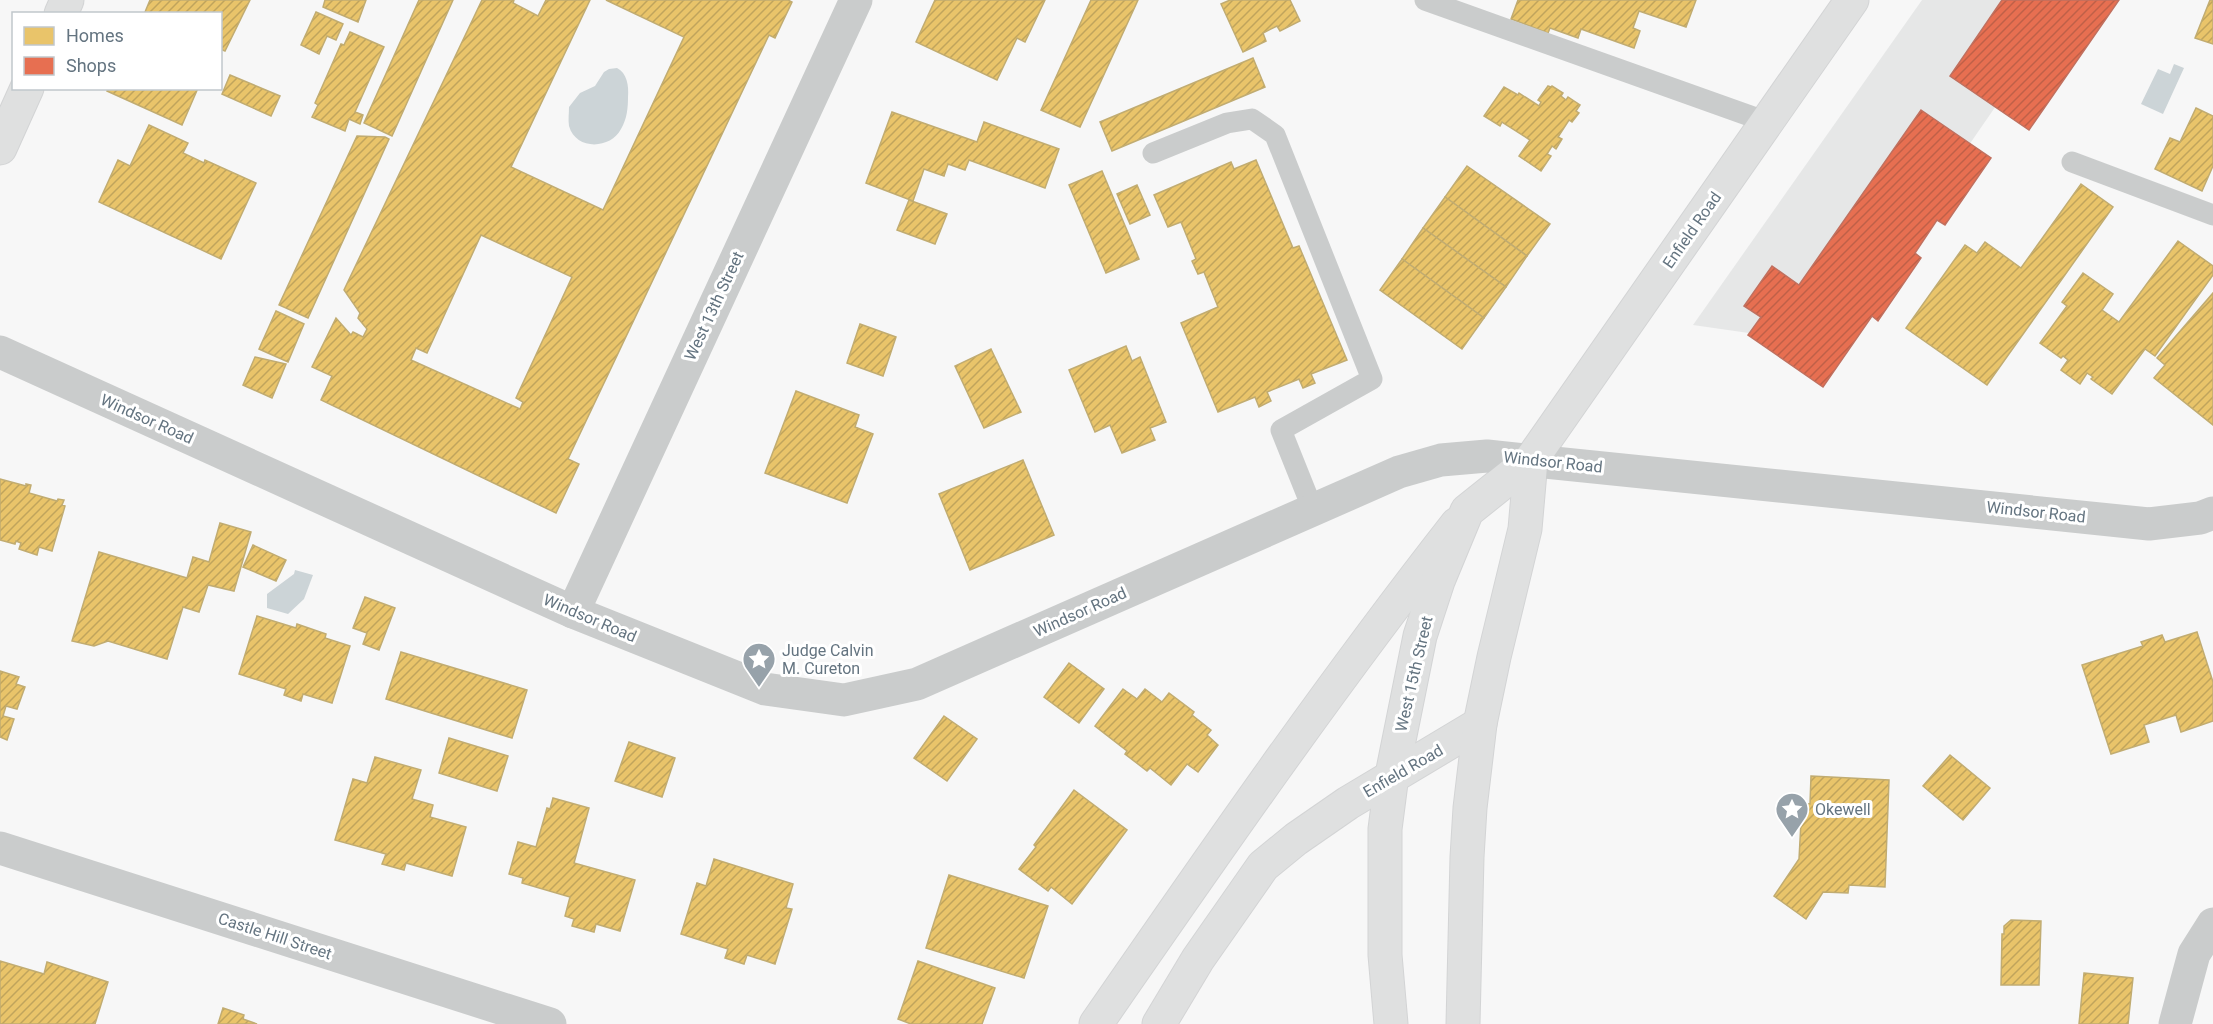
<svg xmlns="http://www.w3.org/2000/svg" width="2213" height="1024" viewBox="0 0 2213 1024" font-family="Roboto,sans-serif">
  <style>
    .built { fill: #e6e7e7 }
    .water { fill: #ccd4d7 }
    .homes { fill: url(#homes-hatch); stroke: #c1ac71; stroke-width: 1.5; fill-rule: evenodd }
    .shops { fill: url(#shops-hatch); stroke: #c0705f; stroke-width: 1.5 }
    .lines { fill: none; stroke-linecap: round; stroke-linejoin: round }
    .secondary-casing { stroke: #d3d4d5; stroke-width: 35 }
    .primary-casing { stroke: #d3d4d5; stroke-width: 35 }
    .lane { stroke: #cacccc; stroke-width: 21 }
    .street { stroke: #cacccc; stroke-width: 33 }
    .secondary { stroke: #dfe0e0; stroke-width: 33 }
    .primary { stroke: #dfe0e0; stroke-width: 33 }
    .labels { text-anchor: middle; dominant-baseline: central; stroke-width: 6; stroke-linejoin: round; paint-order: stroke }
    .street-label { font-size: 16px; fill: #647480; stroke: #fff }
    .poi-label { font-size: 16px; fill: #647480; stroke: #fff; text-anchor: start }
  </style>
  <defs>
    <pattern id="homes-hatch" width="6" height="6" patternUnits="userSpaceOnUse" patternTransform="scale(1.5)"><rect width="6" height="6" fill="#e9c46a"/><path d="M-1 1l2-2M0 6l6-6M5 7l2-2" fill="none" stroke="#c0a45c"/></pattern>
    <pattern id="shops-hatch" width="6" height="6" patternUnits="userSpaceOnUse" patternTransform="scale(1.5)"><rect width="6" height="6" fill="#e76f51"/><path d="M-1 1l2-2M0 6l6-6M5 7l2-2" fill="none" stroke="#bf6048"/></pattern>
  </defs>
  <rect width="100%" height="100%" fill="#f7f7f7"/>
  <path class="built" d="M1922 0H2069L1831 345 1693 325Z"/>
  <g class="water">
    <path d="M2174 64 2184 68 2163 114 2141 104 2158 69 2170 74Z"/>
    <path d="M617 68C627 73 629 86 628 97 628 108 627 119 621 129 611 149 576 151 569 126 568 120 569 113 569 107L580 93 595 86 604 72 609 69Z"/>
    <path d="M295 570 313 575 304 599 288 614 267 608V594L294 574Z"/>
  </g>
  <g class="homes">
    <path d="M150 0H250L225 51 220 49V14H147L145 12Z"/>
    <path d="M325 0H366L358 22 323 7Z"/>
    <path d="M419 0H453L392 136 364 123Z"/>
    <path d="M482 0H514L513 3 538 16 546 0H590L511 167 603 210 684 37 606 0H788L792 2 775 38 769 35 568 459 579 464 556 513 321 400 332 376 312 367 336 318 351 335 353 332 363 337 367 329 358 318 360 313 344 290ZM481 235 572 277 516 398 523 402 520 409 411 360 416 348 427 353Z"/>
    <path d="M935 0H1045L1025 42 1017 38 997 80 916 42Z"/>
    <path d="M1091 0H1138L1080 127 1041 110Z"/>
    <path d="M1230 0H1290L1300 21 1280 31 1277 26 1263 33 1266 41 1243 52 1221 4Z"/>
    <path d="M1518 0H1696L1686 27 1639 11 1633 28 1640 31 1634 48 1581 29 1578 38 1550 28 1548 33 1511 19Z"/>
    <path d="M2210 0H2213V44L2195 38Z"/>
    <path d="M316 12 343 24 336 40 327 36 319 54 301 45Z"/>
    <path d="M350 32 384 47 355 112 363 115 360 124 349 119 345 131 312 117 318 105 315 103 341 44 344 45Z"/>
    <path d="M1253 58 1265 87 1112 151 1100 122Z"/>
    <path d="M230 75 280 96 271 116 222 94Z"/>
    <path d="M1548 86 1551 87 1552 86 1563 93 1561 96 1566 100 1568 97 1580 105 1576 111 1579 113 1572 122 1569 120 1558 137 1562 139 1556 149 1552 146 1547 154 1551 156 1541 171 1519 156 1530 140 1502 122 1500 126 1484 116 1504 87 1518 95 1519 93 1539 106 1541 102 1538 100Z"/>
    <path d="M108 88H198L182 125 107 91Z"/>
    <path d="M2196 108 2213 116V166L2202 191 2155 169 2170 138 2180 142Z"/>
    <path d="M892 112 977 142 984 122 1059 149 1045 188 969 160 965 170 948 164 944 176 924 169 913 201 866 183Z"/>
    <path d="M149 125 188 143 183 153 204 163 205 160 256 183 221 259 99 202 118 160 130 166Z"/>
    <path d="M357 136 385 137 389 139 308 318 279 305Z"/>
    <path d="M1256 160 1293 248 1299 246 1347 360 1311 374 1315 383 1303 388 1299 379 1267 392 1271 401 1259 407 1255 397 1218 412 1181 323 1218 307 1204 272 1198 274 1192 261 1196 259 1181 222 1168 227 1154 195 1231 162 1234 169Z"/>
    <path d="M1467 166 1550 224 1527 256 1445 197Z"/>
    <path d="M1102 171 1139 259 1106 273 1069 185Z"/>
    <path d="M2081 184 2113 207 1987 385 1906 328 1965 245 1977 253 1985 242 2021 268Z"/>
    <path d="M1137 185 1150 215 1130 224 1117 194Z"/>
    <path d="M1445 197 1527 256 1506 287 1423 228Z"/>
    <path d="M909 200 947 214 935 244 897 230Z"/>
    <path d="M1423 228 1506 287 1484 318 1402 259Z"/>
    <path d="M2178 241 2213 266V275L2155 356 2145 349 2112 394 2091 379 2093 377 2087 373 2080 384 2061 370 2068 360 2063 356 2061 358 2040 343 2067 306 2062 302 2083 273 2113 294 2102 310 2119 322Z"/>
    <path d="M1402 259 1484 318 1462 349 1380 290Z"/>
    <path d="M2213 293V425L2154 378 2165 365 2157 358Z"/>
    <path d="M276 311 304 324 288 362 259 349Z"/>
    <path d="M860 324 896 337 883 376 847 363Z"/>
    <path d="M1126 346 1132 361 1140 357 1166 422 1150 428 1155 440 1122 453 1110 425 1095 432 1069 370Z"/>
    <path d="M991 349 1021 412 984 428 955 366Z"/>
    <path d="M255 357 286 364 272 398 243 385Z"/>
    <path d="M796 391 859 415 855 427 873 434 847 503 765 473Z"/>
    <path d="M1023 460 1054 535 970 570 939 494Z"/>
    <path d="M0 479 26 486V484L31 485 29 493 57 501 58 499 64 500 62 505 65 506 52 551 39 547 37 555 19 549 21 543 16 541 15 544 0 540Z"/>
    <path d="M220 523 251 532 234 591 208 585 199 612 183 607 167 659 108 641 94 646 72 641 99 552 187 578 193 557 209 562Z"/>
    <path d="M253 545 286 560 276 581 243 567Z"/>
    <path d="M365 597 395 608 379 650 363 644 367 633 353 628Z"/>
    <path d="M257 616 296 628 297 624 326 634 325 638 350 646 332 703 303 694 301 701 298 700 284 695 286 689 239 674Z"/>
    <path d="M2197 632 2213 682V721L2181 732 2176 715 2144 725 2149 742 2111 754 2082 665 2143 646 2141 642 2162 635 2165 642Z"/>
    <path d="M401 652 527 690 512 738 386 699Z"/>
    <path d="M1069 663 1104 689 1079 723 1044 697Z"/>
    <path d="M0 671 19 677 16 684 25 687 17 709 6 706 3 716 14 719 7 740 0 737Z"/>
    <path d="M1123 689 1137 699 1145 689 1162 702 1169 693 1194 712 1192 715 1211 730 1207 735 1218 745 1198 772 1187 764 1171 785 1150 768 1147 771 1125 754 1127 751 1095 726Z"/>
    <path d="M944 716 977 739 947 781 914 758Z"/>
    <path d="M449 738 508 756 497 791 439 773Z"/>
    <path d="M629 742 675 758 662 797 615 781Z"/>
    <path d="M1950 755 1990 788 1963 820 1923 786Z"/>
    <path d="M375 757 421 770 412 799 433 805 430 817 466 827 452 876 406 863 404 870 382 864 386 854 335 840 353 779 367 783Z"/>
    <path d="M1811 776 1889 780 1885 887 1849 885 1848 893 1823 892 1806 919 1774 896 1799 859 1802 803 1810 804Z"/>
    <path d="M1074 790 1127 830 1072 904 1051 887 1048 891 1019 869 1036 847 1034 845Z"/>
    <path d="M553 798 589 808 574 863 635 880 620 931 596 924 594 932 572 926 574 919 565 916 570 897 522 883 523 878 509 874 518 842 536 847 547 808 550 809Z"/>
    <path d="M714 859 793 884 786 908 792 909 775 964 747 955 744 964 725 958 728 949 681 934 697 883 706 886Z"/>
    <path d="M949 875 1048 906 1024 978 926 948Z"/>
    <path d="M2011 920 2041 921 2039 985H2001L2002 934H2004V926Z"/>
    <path d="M0 961 44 974 47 962 108 982 95 1024H0Z"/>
    <path d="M918 961 995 988 982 1024H911L898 1019Z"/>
    <path d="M2084 973 2133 978 2128 1024H2079Z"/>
    <path d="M223 1008 244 1015 243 1019 257 1024H218Z"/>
  </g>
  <g class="shops">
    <path d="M2002 0H2119L2029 130 1950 76Z"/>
    <path d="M1921 110 1991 158 1945 225 1937 220 1915 253 1921 258 1878 321 1872 316 1823 387 1748 335 1761 317 1744 306 1772 266 1799 285Z"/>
  </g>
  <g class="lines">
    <defs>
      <g id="secondary">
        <path d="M61 14 67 0"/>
        <path d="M0 148 27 88"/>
        <path d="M1096 1024C1213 855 1330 686 1457 524"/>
        <path d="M1159 1024 1198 959 1263 866 1296 839 1348 803 1480 724"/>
      </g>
      <g id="primary">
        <path d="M1391 1024 1385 955V829L1392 775 1420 636 1438 581 1467 511 1531 460 1852 0"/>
        <path d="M1463 1024 1467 857 1470 808 1480 724 1494 657 1525 529 1531 460"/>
      </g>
    </defs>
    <use href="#secondary" class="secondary-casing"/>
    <use href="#primary" class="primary-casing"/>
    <g class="lane">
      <path d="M1425 0 1767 122"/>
      <path d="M1153 153 1227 123 1252 119 1275 135 1372 379 1281 430 1313 510"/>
      <path d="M2072 162 2213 215"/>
    </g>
    <g class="street">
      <path d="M0 352 573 612 765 689 844 700 917 684 1399 472 1441 460 1487 456 2149 524 2200 518 2213 513"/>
      <path d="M573 612 856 0"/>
      <path d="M0 848 550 1024"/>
      <path d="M2175 1024 2194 954 2213 924"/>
    </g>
    <use href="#secondary" class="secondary"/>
    <use href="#primary" class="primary"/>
  </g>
  <defs>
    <symbol id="sight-pin" viewBox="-11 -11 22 30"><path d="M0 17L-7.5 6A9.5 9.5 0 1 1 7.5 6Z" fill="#97a2aa" stroke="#fff"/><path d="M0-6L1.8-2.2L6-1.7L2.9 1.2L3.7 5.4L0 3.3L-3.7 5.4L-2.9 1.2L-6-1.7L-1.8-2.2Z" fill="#fff"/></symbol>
  </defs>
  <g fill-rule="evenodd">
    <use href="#sight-pin" x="740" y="640" width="38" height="52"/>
    <use href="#sight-pin" x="1773" y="790" width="38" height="52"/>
  </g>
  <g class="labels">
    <g class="street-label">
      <text transform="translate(1692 230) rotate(-55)">Enfield Road</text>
      <text transform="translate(714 306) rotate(-65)">West 13th Street</text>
      <text transform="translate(147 419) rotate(24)">Windsor Road</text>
      <text transform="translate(1553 462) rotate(6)">Windsor Road</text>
      <text transform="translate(2036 512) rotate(6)">Windsor Road</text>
      <text transform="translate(1080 612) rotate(-24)">Windsor Road</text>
      <text transform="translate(590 618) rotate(23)">Windsor Road</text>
      <text transform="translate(1414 674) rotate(-77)">West 15th Street</text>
      <text transform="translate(1403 771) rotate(-30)">Enfield Road</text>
      <text transform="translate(275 936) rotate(18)">Castle Hill Street</text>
    </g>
    <g class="poi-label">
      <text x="782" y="650">Judge Calvin<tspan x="782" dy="18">M. Cureton</tspan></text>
      <text x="1815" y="809">Okewell</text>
    </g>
  </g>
  <rect x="12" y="12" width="210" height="78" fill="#ffffff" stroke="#c1c7cc" stroke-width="1.5"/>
  <rect x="24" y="27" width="30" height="18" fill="#e9c46a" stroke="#c1c7cc" stroke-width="1.5"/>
  <text x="66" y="42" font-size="18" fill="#647480">Homes</text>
  <rect x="24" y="57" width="30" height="18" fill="#e76f51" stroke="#c1c7cc" stroke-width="1.5"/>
  <text x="66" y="72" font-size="18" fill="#647480">Shops</text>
</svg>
